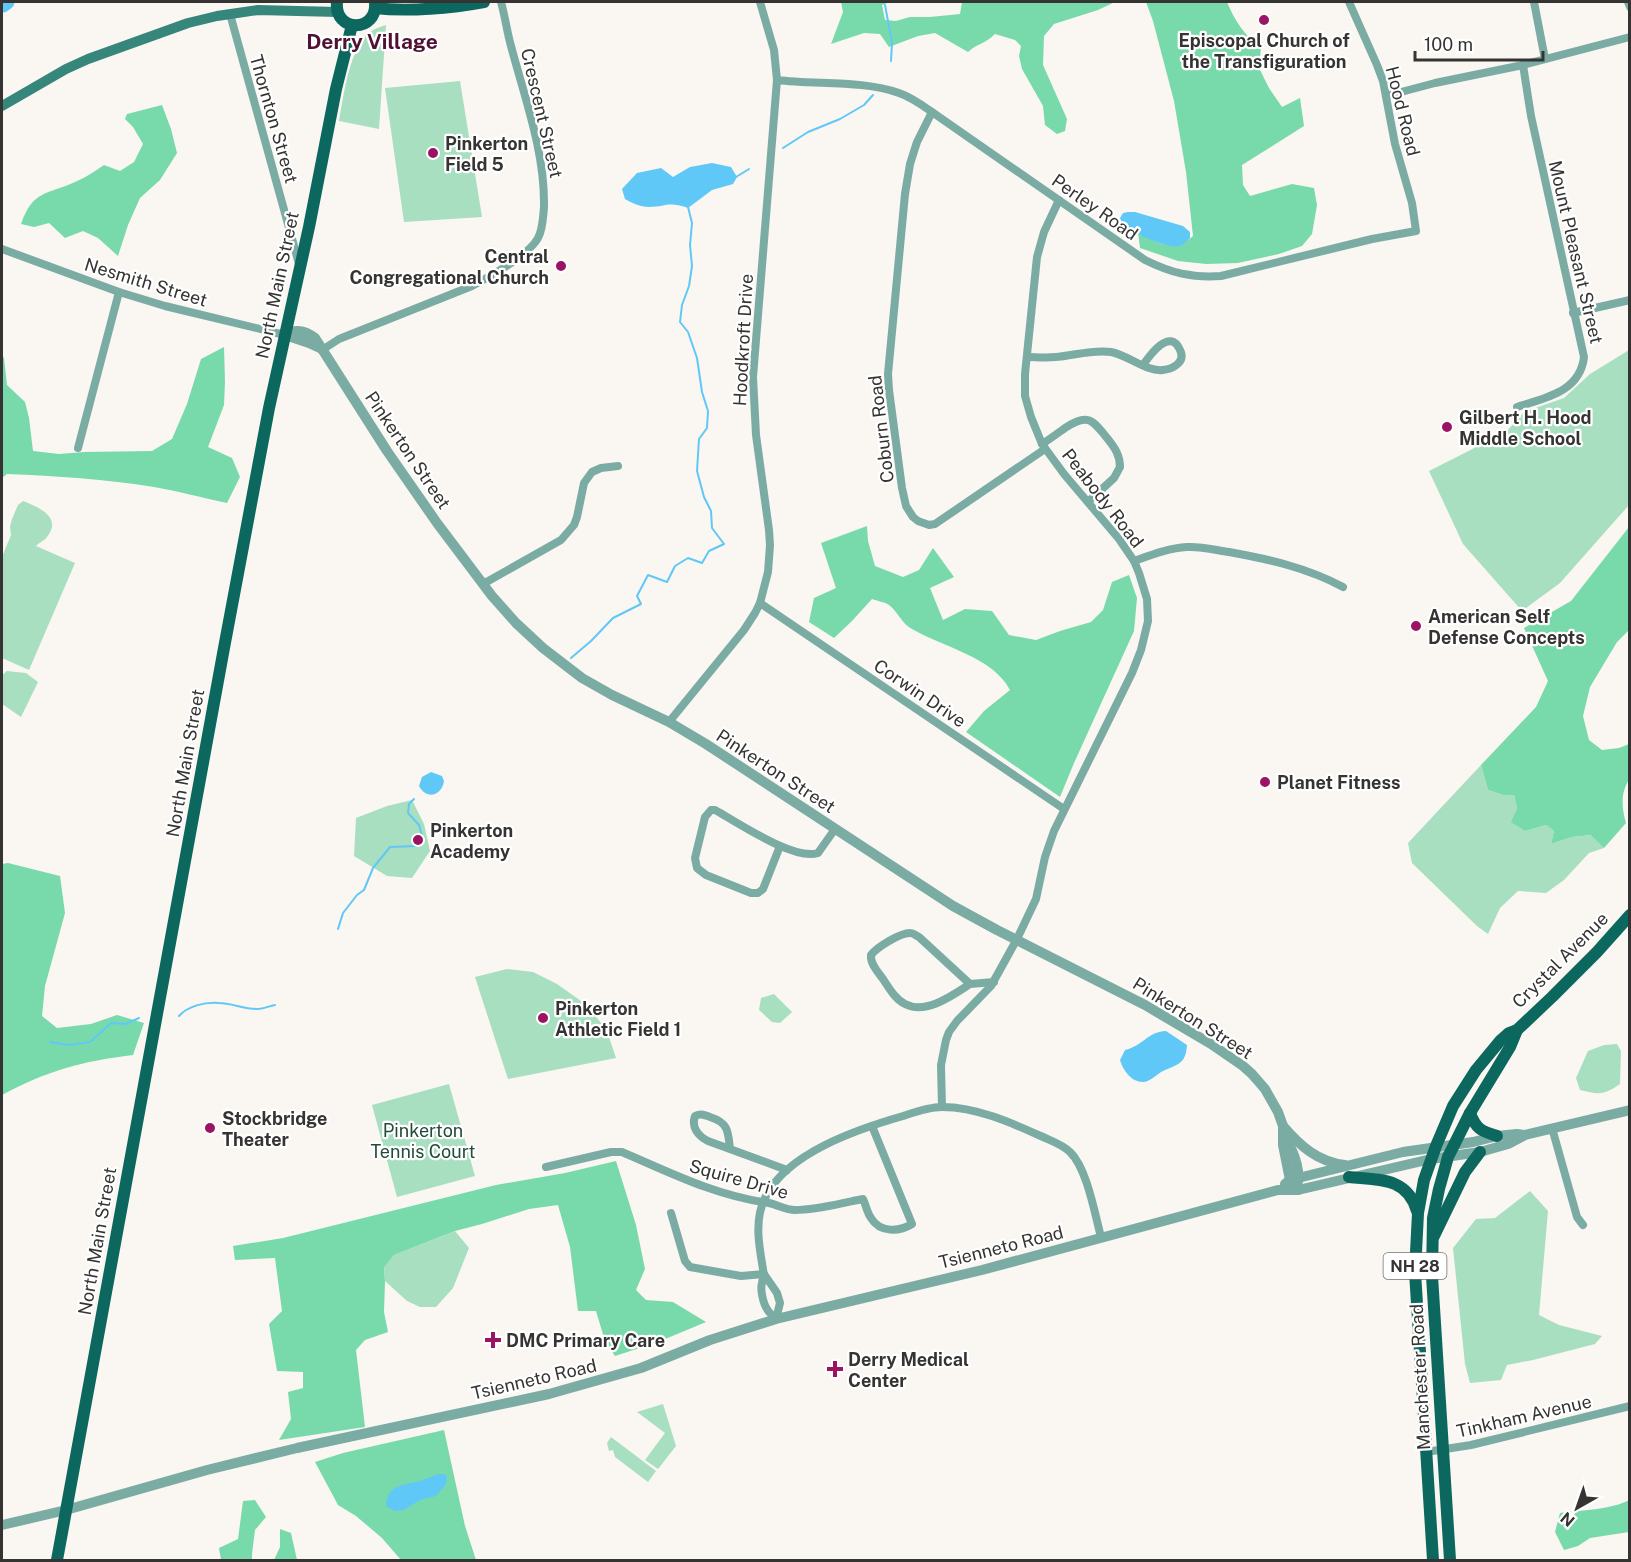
<svg xmlns="http://www.w3.org/2000/svg" width="1631" height="1562" viewBox="0 0 1631 1562" font-family="'Public Sans',sans-serif">
  <style>
    .green { fill: #a8dfc1 }
    .forest { fill: #78daaa }
    .water { fill: #60c8f7 }
    .lines { fill: none; stroke-linecap: round; stroke-linejoin: round }
    .stream { stroke: #60c8f7; stroke-width: 2 }
    .river { stroke: #60c8f7; stroke-width: 15 }
    .minor { stroke: #7baca4; stroke-width: 8 }
    .tertiary { stroke: #7baca4; stroke-width: 10 }
    .secondary { stroke: #36867c; stroke-width: 10 }
    .primary { stroke: #0c685f; stroke-width: 12 }
    .poi-dot { fill: #9b1365; stroke: #fff; stroke-width: 2 }
    .labels { text-anchor: middle; dominant-baseline: central; stroke-width: 4.5; stroke-linejoin: round; paint-order: stroke }
    .shield { fill: #fff; stroke: #727170; stroke-width: 1.5 }
    .shield-label { font-size: 16px; font-weight: bold; fill: #353432 }
    .poi-label { font-size: 18px; font-weight: bold; fill: #353432; stroke: #fff; text-anchor: start }
    .street-label { font-size: 18px; fill: #353432; stroke: #fff }
    .park-label { font-size: 18px; fill: #234c38; stroke: #fff }
    .quarter-label { font-size: 21px; font-weight: bold; fill: #501134; stroke: #fff }
  </style>
  <rect width="100%" height="100%" fill="#faf6f1"/>
  <g class="green">
    <path d="M386 25 379 129 339 121C344 95 349 45 373 30 377 28 382 26 386 25Z"/>
    <path d="M460 81 482 217 404 222 385 88Z"/>
    <path d="M1629 350V505L1560 583 1522 611 1463 544 1429 471 1506 432 1524 412 1564 398 1590 374Z"/>
    <path d="M23 501C38 507 63 517 47 537 44 541 38 543 36 546L75 563 29 670 2 658V557L11 535 10 527 12 519 18 505Z"/>
    <path d="M7 671 26 673 38 682 21 717 2 704V675Z"/>
    <path d="M1481 765 1488 790 1503 795H1514L1517 809 1512 822 1525 831 1546 825 1554 831 1551 844 1572 837 1592 835 1604 848 1589 853 1564 880 1546 893 1518 891 1500 908 1488 934 1477 926 1412 863 1408 843Z"/>
    <path d="M412 800 424 824 430 851 412 878 387 876 354 856 356 818 387 806Z"/>
    <path d="M507 969 533 972 557 984 588 1006 607 1031 616 1058 508 1079 475 977Z"/>
    <path d="M774 994 792 1012 780 1023 772 1022 759 1010 761 998Z"/>
    <path d="M1617 1044 1621 1051 1620 1084C1604 1095 1599 1095 1580 1090L1576 1078 1588 1051 1604 1045Z"/>
    <path d="M449 1084 475 1176 397 1197 372 1105Z"/>
    <path d="M1530 1191 1548 1211 1539 1315 1559 1325 1602 1336 1595 1344 1533 1360 1507 1365 1501 1380 1470 1383 1465 1364 1453 1248 1476 1219 1495 1218Z"/>
    <path d="M455 1231 469 1248 453 1288 436 1307H420L407 1301 385 1281 384 1266 394 1255Z"/>
    <path d="M663 1404 676 1446 658 1469 645 1460 665 1433 637 1412Z"/>
    <path d="M611 1437 656 1471 648 1482 615 1457 613 1450 609 1451 607 1443Z"/>
  </g>
  <g class="forest">
    <path d="M841 2H890L882 5 885 20 896 21 910 17H930L960 14 962 2H1115L1098 10 1054 24 1044 36 1043 65 1067 119 1065 131 1057 134 1045 125 1043 106 1022 69 1019 56 1021 46 1015 40 995 34C985 44 978 43 968 52L935 33 918 36 889 47 880 34 864 33 831 44 843 12Z"/>
    <path d="M1146 2H1227C1235 21 1244 35 1261 48L1259 68 1269 88 1282 107 1300 98 1304 126 1242 165 1243 185 1250 196 1292 184 1314 188 1317 205 1312 234 1302 246 1279 254 1238 263 1206 264 1178 261 1140 248 1138 233C1158 243 1175 253 1193 236L1186 172 1174 101 1153 21Z"/>
    <path d="M162 105 171 129 177 153 160 180 140 198 128 225 118 256 98 238 83 231 65 238 49 223 34 227 21 224C33 190 46 195 75 182 85 178 95 171 104 165L120 171 134 162 143 144 133 127 125 119 127 114Z"/>
    <path d="M224 347 225 382 224 405 208 447 232 458 240 477 227 503C203 498 178 491 154 487 106 479 56 476 7 474L2 478V355L4 358 7 385 25 402 29 418 33 451 59 454 84 452 152 451 172 439 187 404 201 359Z"/>
    <path d="M867 526 868 541 875 566 903 577 919 570 933 548 954 577 930 588 943 620 965 609 992 611 1009 635 1036 640 1060 631 1091 622 1103 610 1112 582 1129 575 1137 598 1134 631 1074 763 1060 797 966 732 984 711 1010 690C993 657 943 647 912 629 902 624 898 612 889 605 885 602 877 601 872 599L852 621 834 638 809 622 814 598 836 588 821 543Z"/>
    <path d="M1629 527V630L1617 642 1590 687 1583 716 1589 740 1602 750 1619 748 1629 744V780C1620 793 1622 809 1626 823L1604 848 1591 835 1572 837 1551 844 1554 831 1546 825 1525 831 1511 822 1517 809 1514 795H1503L1488 790 1481 765 1536 707 1548 681 1524 628 1571 601Z"/>
    <path d="M8 863 60 876 65 913 45 986 42 1016 57 1028 91 1024 117 1015 144 1023 133 1055C83 1061 46 1071 2 1095V864Z"/>
    <path d="M616 1161 636 1225 645 1269 636 1290 646 1300 673 1302 706 1322 658 1342 615 1356 605 1341 596 1311H578L570 1247 558 1205 529 1209 482 1224 455 1231 394 1255 384 1267 385 1281 384 1312 388 1332 365 1340 356 1350 365 1427 279 1440 291 1419 288 1392 303 1388V1372L277 1371 269 1324 282 1311 275 1258 235 1260 233 1246 283 1238 496 1185 565 1173Z"/>
    <path d="M444 1430 465 1526 476 1560H401L382 1538 356 1516 338 1505 315 1462 343 1453Z"/>
    <path d="M255 1500 266 1517 255 1530 252 1554V1560H221L219 1548 238 1539 243 1501Z"/>
    <path d="M1629 1500V1532L1590 1538 1578 1546 1564 1550 1555 1532 1560 1513C1580 1510 1611 1510 1629 1500Z"/>
    <path d="M280 1529 291 1533 297 1560H274L280 1547Z"/>
  </g>
  <g class="water">
    <path d="M712 163 731 167 737 177 733 184 712 190 688 208C668 201 666 207 649 207 640 207 632 203 625 199L622 189 637 173 661 168 673 177 690 167Z"/>
    <path d="M1128 212H1135L1183 226 1190 232V238C1187 241 1183 245 1179 246 1168 249 1133 233 1125 226 1121 223 1122 223 1120 218L1123 213Z"/>
    <path d="M431 772 442 776 444 781C442 796 426 800 419 786L422 777Z"/>
    <path d="M1166 1031 1187 1045C1186 1064 1178 1064 1163 1071 1157 1074 1150 1082 1143 1082 1131 1082 1123 1070 1120 1060L1125 1050C1143 1046 1147 1032 1166 1031Z"/>
    <path d="M439 1474H445L447 1478 446 1484 436 1496 420 1500 404 1510 395 1511 386 1506C387 1486 401 1485 416 1482 424 1480 432 1476 439 1474Z"/>
  </g>
  <g class="lines">
    <g class="stream">
      <path d="M885 5 892 43 891 61"/>
      <path d="M783 148 808 132 840 119 864 105 873 95"/>
      <path d="M736 177 749 169"/>
      <path d="M571 658 591 641 613 618 641 604 637 596 648 575 667 582 675 566 688 558 702 563 709 551 724 544 712 528 711 511 704 497 697 471 699 439 707 428 708 411 702 392 697 358 688 332 680 322 682 305 689 286 692 266 690 245 692 223 688 207"/>
      <path d="M338 929 343 913 357 895 364 890 373 868 390 847 417 846 423 839 419 825 408 813 409 804 414 799"/>
      <path d="M179 1016C188 1006 204 1002 219 1003 231 1003 244 1009 257 1009 263 1009 269 1006 275 1005"/>
      <path d="M50 1042 69 1045 90 1042 111 1023 126 1024 139 1018"/>
    </g>
    <path class="river" d="M3 5 7 2"/>
    <g class="minor">
      <path d="M1534 2 1545 59"/>
      <path d="M1628 2 1630 7"/>
      <path d="M230 14 299 264"/>
      <path d="M777 80C816 85 863 80 899 93 911 97 922 105 932 112L1145 260C1171 273 1192 278 1221 276L1372 239 1416 231 1412 203 1395 144 1383 81 1377 65 1349 2"/>
      <path d="M1386 96 1435 83 1523 65 1630 37"/>
      <path d="M932 112 917 142 910 164 905 194 888 374 889 390 902 488 906 506 913 517 918 521 929 525 935 524 1045 449"/>
      <path d="M2 249 119 292 165 306 285 335"/>
      <path d="M1573 313 1630 300"/>
      <path d="M322 350 339 339 472 286C489 277 529 255 538 238 543 229 543 217 544 207 545 152 525 99 511 46 507 32 505 16 501 2"/>
      <path d="M1027 357C1036 357 1046 358 1055 357 1073 356 1092 349 1111 352 1128 355 1146 372 1163 370 1173 369 1186 362 1180 350 1170 327 1150 355 1143 365"/>
      <path d="M1517 407C1545 398 1580 392 1584 357L1531 116 1523 65"/>
      <path d="M1042 444C1050 439 1058 433 1065 428 1087 413 1092 419 1107 438 1114 447 1120 454 1120 467L1114 478 1088 502"/>
      <path d="M78 448 119 292"/>
      <path d="M1134 561C1151 555 1169 548 1187 547 1201 546 1215 550 1229 552 1268 559 1308 568 1343 587"/>
      <path d="M483 584 561 540 574 525 577 517 584 483 592 472 601 468 618 466"/>
      <path d="M760 603 1064 809"/>
      <path d="M669 722 744 630 755 613 760 603 768 572 770 545 769 530 756 435 753 377 777 80 774 50 760 2"/>
      <path d="M780 846 763 889 758 893H751L706 875 697 868 695 858 705 817 711 810H715C737 822 794 861 818 853L835 829"/>
      <path d="M970 984C953 995 926 1015 905 1004 895 999 889 988 883 979 878 972 870 964 871 955 877 947 900 933 910 933 914 933 915 935 919 937L970 984 994 982"/>
      <path d="M942 1107 941 1065 946 1040 949 1032 957 1021 991 986 1017 939 1036 899 1045 857 1054 831 1132 673 1141 650 1148 621 1147 599 1139 573 1134 561 1119 539 1064 474 1042 444 1031 417 1025 396V374L1037 257 1044 232 1059 200"/>
      <path d="M1552 1128 1577 1217 1583 1225"/>
      <path d="M730 1149C728 1132 729 1123 710 1117 704 1115 701 1113 695 1116 691 1127 698 1136 708 1141L787 1170"/>
      <path d="M546 1167 611 1152H622C671 1173 716 1196 769 1203 778 1205 786 1210 795 1210 818 1210 841 1203 863 1199 866 1205 867 1213 871 1218 880 1233 899 1232 912 1224L872 1126"/>
      <path d="M671 1213 685 1261 690 1267 741 1276 764 1274"/>
      <path d="M764 1274 777 1293 780 1303 776 1319"/>
      <path d="M776 1319C773 1316 769 1313 767 1309 763 1303 760 1289 762 1283 763 1277 764 1275 763 1269 759 1246 754 1220 765 1198 786 1153 858 1129 903 1116 915 1112 929 1107 942 1107 977 1107 1012 1123 1043 1137 1052 1141 1063 1145 1070 1152 1087 1168 1095 1215 1101 1237"/>
      <path d="M1426 1452 1471 1445 1630 1406"/>
    </g>
    <g class="tertiary">
      <path d="M285 335C296 328 305 330 315 338L387 451 437 523 492 596 516 623 543 648 582 678 612 695 669 722 706 744 953 906 997 930 1145 1005 1211 1044 1243 1066 1252 1074 1265 1089 1278 1112 1283 1126V1145L1290 1180 1298 1190"/>
      <path d="M285 335 309 343 322 349"/>
      <path d="M1283 1126C1300 1146 1318 1162 1345 1165"/>
      <path d="M1284 1135C1292 1149 1300 1165 1298 1182"/>
      <path d="M1285 1184 1290 1180 1403 1152 1473 1142 1497 1136 1517 1134 1524 1135"/>
      <path d="M2 1525 66 1510 207 1470 297 1448 549 1394 641 1368 710 1340 776 1319 982 1270 1278 1190H1298L1431 1159 1480 1152 1508 1144 1525 1135 1630 1110"/>
    </g>
    <path class="secondary" d="M2 106 66 69 88 59 188 23 217 16 258 10 338 12"/>
    <g class="primary">
      <path d="M337 2C334 33 378 33 375 2"/>
      <path d="M375 8C408 12 452 8 484 2"/>
      <path d="M1470 1113C1476 1129 1481 1131 1497 1136"/>
      <path d="M1349 1177C1379 1180 1407 1177 1417 1211"/>
      <path d="M1434 1236 1465 1172 1480 1152"/>
      <path d="M57 1560 224 648 269 408 309 227 336 89 352 25"/>
      <path d="M1433 1560 1415 1272 1418 1213 1424 1180 1436 1146 1453 1106 1476 1070 1500 1041 1509 1033 1517 1030 1552 997 1597 952 1630 915"/>
      <path d="M1450 1560 1432 1276 1433 1218 1439 1189 1448 1157 1470 1113 1510 1047 1517 1030"/>
    </g>
  </g>
  <g class="poi-dot">
    <circle cx="1264" cy="20" r="6"/>
    <circle cx="433" cy="153" r="6"/>
    <circle cx="561" cy="266" r="6"/>
    <circle cx="1447" cy="427" r="6"/>
    <circle cx="1416" cy="626" r="6"/>
    <circle cx="1265" cy="782" r="6"/>
    <circle cx="418" cy="840" r="6"/>
    <circle cx="543" cy="1018" r="6"/>
    <circle cx="210" cy="1128" r="6"/>
    <path d="M490 1331h6v6h6v6h-6v6h-6v-6h-6v-6h6z"/>
    <path d="M832 1360h6v6h6v6h-6v6h-6v-6h-6v-6h6z"/>
  </g>
  <g class="labels">
    <rect class="shield" x="1383.5" y="1253" width="63" height="26" rx="4.5"/>
    <g class="shield-label">
      <text x="1415" y="1266">NH 28</text>
    </g>
    <g class="poi-label">
      <text x="1264" y="40" text-anchor="middle">Episcopal Church of<tspan x="1264" dy="21">the Transfiguration</tspan></text>
      <text x="445" y="143">Pinkerton<tspan x="445" dy="21">Field 5</tspan></text>
      <text x="549" y="256" text-anchor="end">Central<tspan x="549" dy="21">Congregational Church</tspan></text>
      <text x="1459" y="417">Gilbert H. Hood<tspan x="1459" dy="21">Middle School</tspan></text>
      <text x="1428" y="616">American Self<tspan x="1428" dy="21">Defense Concepts</tspan></text>
      <text x="1277" y="782">Planet Fitness</text>
      <text x="430" y="830">Pinkerton<tspan x="430" dy="21">Academy</tspan></text>
      <text x="555" y="1008">Pinkerton<tspan x="555" dy="21">Athletic Field 1</tspan></text>
      <text x="222" y="1118">Stockbridge<tspan x="222" dy="21">Theater</tspan></text>
      <text x="506" y="1340">DMC Primary Care</text>
      <text x="848" y="1359">Derry Medical<tspan x="848" dy="21">Center</tspan></text>
    </g>
    <g class="street-label">
      <text transform="translate(1403 111) rotate(76)">Hood Road</text>
      <text transform="translate(542 113) rotate(77)">Crescent Street</text>
      <text transform="translate(274 119) rotate(74)">Thornton Street</text>
      <text transform="translate(1095 207) rotate(35)">Perley Road</text>
      <text transform="translate(1576 252) rotate(77)">Mount Pleasant Street</text>
      <text transform="translate(146 282) rotate(17)">Nesmith Street</text>
      <text transform="translate(277 285) rotate(-78)">North Main Street</text>
      <text transform="translate(743 340) rotate(-87)">Hoodkroft Drive</text>
      <text transform="translate(881 429) rotate(-97)">Coburn Road</text>
      <text transform="translate(408 450) rotate(56)">Pinkerton Street</text>
      <text transform="translate(1103 498) rotate(52)">Peabody Road</text>
      <text transform="translate(920 693) rotate(34)">Corwin Drive</text>
      <text transform="translate(185 763) rotate(-80)">North Main Street</text>
      <text transform="translate(776 771) rotate(33)">Pinkerton Street</text>
      <text transform="translate(1560 960) rotate(-45)">Crystal Avenue</text>
      <text transform="translate(1193 1018) rotate(32)">Pinkerton Street</text>
      <text transform="translate(739 1179) rotate(16)">Squire Drive</text>
      <text transform="translate(97 1241) rotate(-80)">North Main Street</text>
      <text transform="translate(1001 1247) rotate(-14)">Tsienneto Road</text>
      <text transform="translate(1420 1377) rotate(-93)">Manchester Road</text>
      <text transform="translate(534 1379) rotate(-13)">Tsienneto Road</text>
      <text transform="translate(1524 1416) rotate(-13)">Tinkham Avenue</text>
    </g>
    <g class="park-label">
      <text x="423" y="1130">Pinkerton<tspan x="423" dy="21">Tennis Court</tspan></text>
    </g>
    <g class="quarter-label">
      <text x="372" y="41">Derry Village</text>
    </g>
  </g>
  <rect width="1631" height="1562" fill="none" stroke="#353432" stroke-width="6"/>
  <g transform="translate(1577 1508) rotate(220)" stroke="#ffffff" stroke-width="4.5" paint-order="stroke">
  <path d="M0-4.5L10 22L0 15L-10 22Z" fill="#353432"/>
  <text y="-9" font-size="16" font-weight="bold" text-anchor="middle" fill="#353432">N</text>
  </g>
  <path d="M1415 51v9h128v-9" fill="none" stroke="#353432" stroke-width="3"/>
  <text x="1424" y="51" font-size="18" fill="#353432" stroke="#ffffff" stroke-width="4.5" paint-order="stroke">100 m</text>
</svg>
